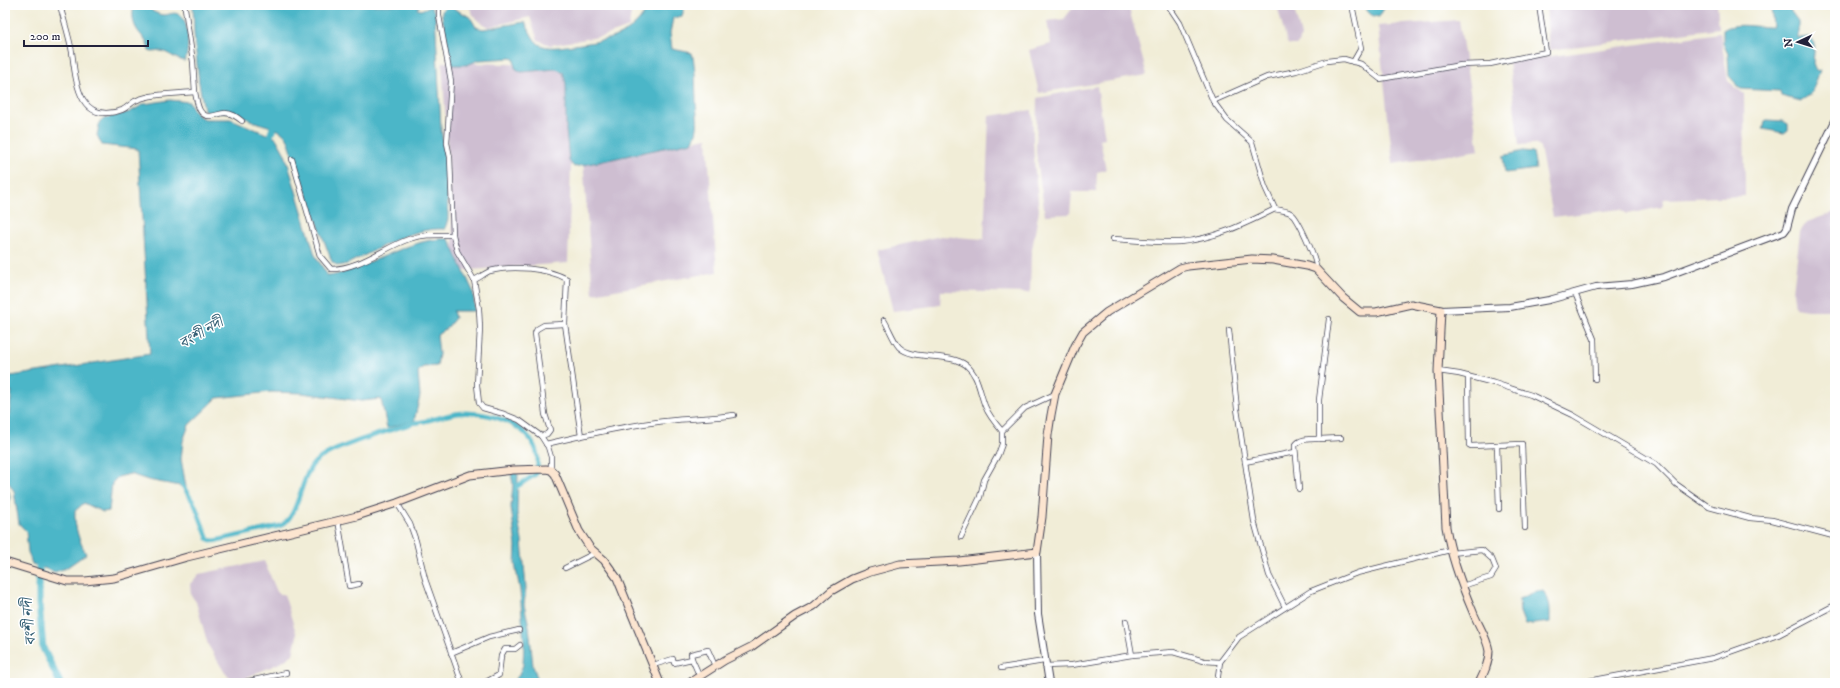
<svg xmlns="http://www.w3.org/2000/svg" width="1840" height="688" viewBox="0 0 1840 688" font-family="'IM FELL DW Pica','Noto Serif Bengali',serif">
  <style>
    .industrial { fill: #cebed1 }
    .water { fill: #4bb6c8; stroke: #366c82 }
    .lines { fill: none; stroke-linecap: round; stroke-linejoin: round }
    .canal { stroke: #4bb6c8; stroke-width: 4.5 }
    .river { stroke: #4bb6c8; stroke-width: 7 }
    .minor-casing { stroke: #414052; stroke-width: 6 }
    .tertiary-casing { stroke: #414052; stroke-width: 8 }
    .secondary-casing { stroke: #414052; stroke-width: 9 }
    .minor { stroke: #fff; stroke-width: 4.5 }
    .tertiary { stroke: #fff; stroke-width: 6 }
    .secondary { stroke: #fce5d0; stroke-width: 7 }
    .labels { text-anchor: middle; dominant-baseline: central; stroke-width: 3; stroke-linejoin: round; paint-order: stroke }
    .water-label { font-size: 15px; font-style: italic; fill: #325d73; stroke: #fff }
  </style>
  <rect width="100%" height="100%" fill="#fff"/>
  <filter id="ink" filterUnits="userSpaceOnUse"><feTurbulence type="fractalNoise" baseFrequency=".025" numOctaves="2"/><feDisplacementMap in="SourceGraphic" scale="8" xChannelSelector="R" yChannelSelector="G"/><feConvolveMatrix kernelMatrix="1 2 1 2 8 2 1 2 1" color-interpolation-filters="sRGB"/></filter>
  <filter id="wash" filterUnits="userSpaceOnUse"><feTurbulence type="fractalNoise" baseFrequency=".012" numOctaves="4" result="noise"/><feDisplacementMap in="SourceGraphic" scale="16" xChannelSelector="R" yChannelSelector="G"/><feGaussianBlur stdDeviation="0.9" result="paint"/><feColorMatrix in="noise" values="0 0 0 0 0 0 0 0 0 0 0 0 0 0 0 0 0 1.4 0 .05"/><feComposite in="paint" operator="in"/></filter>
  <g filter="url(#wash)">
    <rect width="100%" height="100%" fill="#f1edd7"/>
    <g class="industrial">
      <path d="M468 5H632L629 27 604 36 550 45 538 40 530 17 488 27 475 18Z"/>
      <path d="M1075 5H1128L1147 75 1039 93 1029 50 1051 44 1047 21 1064 19Z"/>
      <path d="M1277 5H1293L1301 36 1299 43 1296 45H1290L1287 43Z"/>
      <path d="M1546 5H1717L1719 28 1549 50Z"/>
      <path d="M1459 20 1479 150 1393 164 1378 26Z"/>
      <path d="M1720 33 1728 81 1744 94 1745 196 1664 199 1662 207 1627 214 1621 209 1553 217 1540 147 1534 144 1519 145 1509 62Z"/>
      <path d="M442 62 574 66 568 263 455 271Z"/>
      <path d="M1097 86 1105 138 1100 139 1106 170 1097 172 1096 192H1072L1070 214 1045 215 1036 152 1037 98Z"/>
      <path d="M1032 110 1034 160 1039 210 1031 255 1030 293 941 291 940 305 893 311 877 250 941 236 984 239 989 116Z"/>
      <path d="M707 138 717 272 593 294 583 161Z"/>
      <path d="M1835 212V315L1831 310H1807L1795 308 1793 292 1800 232 1807 222Z"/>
      <path d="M264 561 278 594H284L297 636 293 654 282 662 236 682 225 673 208 645 196 602 191 595 190 584 199 574Z"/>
    </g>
    <g class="water">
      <path d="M134 5H150L152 11C156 13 160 15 164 15 169 15 174 11 180 15 190 22 189 51 185 61 176 60 170 53 161 51 157 51 153 53 149 51 147 33 128 33 134 5Z"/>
      <path d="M193 5H420L417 9 421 10 430 6 435 12 441 128 447 175 448 219 445 229C410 227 378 250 347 264L338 266 332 262 292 154C288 126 272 129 250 120 245 118 240 113 234 112 224 110 213 117 204 110L199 83 194 34Z"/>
      <path d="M648 5H685L682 16 673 18 670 33 672 49 692 53C696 69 695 83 696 100 696 115 701 128 692 142L574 167 569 161 566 130V84L563 72 556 69 521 72 515 68 514 59 511 58 479 60 467 65H452L442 16V10L449 6 470 17 476 27 483 29 525 22C530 30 533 43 543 46 553 49 564 46 574 45 604 41 636 37 648 5Z"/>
      <path d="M1365 5H1386L1379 17C1371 16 1367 13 1365 5Z"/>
      <path d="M1763 5H1786L1798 21V38L1809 37 1815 43 1813 63 1816 71 1820 70 1812 93 1801 101 1781 96 1780 91 1741 89 1729 76 1728 54 1723 43V30C1736 21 1757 28 1773 27L1771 6Z"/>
      <path d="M170 100 189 102 197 115 204 119H231L276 138 285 154 315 255 328 276C339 275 350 270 360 266 388 256 419 237 449 239L473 291 475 311H453L455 318 447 328 437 335 439 354 437 366 423 367 418 372 420 396 414 421 387 428 381 399 361 401 302 393 271 392 217 398 189 425 183 441 181 459 186 487 148 480 130 474 118 477 112 483 109 511 103 512 84 503 75 511C74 527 79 540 86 554L66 568 55 572 32 564 28 552 26 531 19 524 14 491 5 477V447L12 391H5V377L150 354 138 149 102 145 97 135 100 121 106 118 130 112 144 104Z"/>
      <path d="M1767 120 1783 121 1788 124V130L1784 133 1763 129 1765 121Z"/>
      <path d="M1523 151 1533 152 1536 169 1505 173 1503 156Z"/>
      <path d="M515 472 518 474 517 514 522 541 526 588 524 605 529 626 533 666 539 683H512L519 675 523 665 524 643 520 590 515 564 516 546 511 507 513 484 511 474Z"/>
      <path d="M5 486C13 493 10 506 5 515Z"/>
      <path d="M1537 591H1543C1551 601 1550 609 1550 622L1525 625 1520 612 1519 599Z"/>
    </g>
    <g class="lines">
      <path class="canal" d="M181 483 195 505 208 539 214 541 280 526C299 518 300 478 314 463 329 447 390 431 413 423 430 422 445 414 461 413 495 411 548 430 536 474L516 487V488"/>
      <g class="river">
        <path d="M267 145 276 119"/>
        <path d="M39 558V604L43 648 60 683"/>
      </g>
    </g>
  </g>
  <g filter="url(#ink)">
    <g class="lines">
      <defs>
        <g id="minor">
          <path d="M60 5C64 21 69 36 72 52 76 83 79 125 122 110 127 108 130 104 135 101 152 93 176 94 195 92 197 101 198 117 210 116 215 116 220 113 225 113 232 113 237 117 242 121"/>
          <path d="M441 5 439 6V16L451 81 447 143 450 157 453 235 457 251 474 280 479 309 480 328 477 385 479 403 483 408 504 414 519 420 541 436 548 447 551 457V470"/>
          <path d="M1168 5 1180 23 1213 101 1267 77 1296 71 1327 61 1344 59 1361 64 1380 79 1461 65 1490 64 1546 52 1539 5"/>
          <path d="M1352 5 1361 48 1353 62"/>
          <path d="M185 8 193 62 195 92"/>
          <path d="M1213 101 1227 120 1252 142 1265 187 1275 209C1281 211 1288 210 1293 215 1299 221 1318 261 1316 269"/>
          <path d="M292 159 320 256 331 269C359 269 383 248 409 239 423 234 438 235 453 235"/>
          <path d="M1113 239C1135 240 1158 243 1180 242 1214 239 1245 224 1275 209"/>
          <path d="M474 280C479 278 485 273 490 271 512 265 547 268 567 279L565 324 581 436"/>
          <path d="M1575 293 1594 339 1595 379"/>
          <path d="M884 320C889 328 893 340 899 347 914 361 948 352 966 365 979 376 979 391 985 406 989 416 995 423 1002 431"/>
          <path d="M1229 330 1237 409 1254 521 1269 575 1285 607"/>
          <path d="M1438 371 1459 374 1494 383 1531 395 1573 415 1656 464 1676 484 1709 507 1750 518 1772 520 1833 536 1835 539"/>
          <path d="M1468 376 1469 445 1471 446 1522 444 1525 528"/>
          <path d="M541 436 547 434 550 430 545 414 535 333 537 329 544 325 565 324"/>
          <path d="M1319 439 1341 438"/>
          <path d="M546 444C589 434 632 424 676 420 695 418 714 418 734 415"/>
          <path d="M1497 445 1499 509"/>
          <path d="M1245 462 1295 452"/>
          <path d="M1299 489 1295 446C1299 438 1311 439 1319 439V400L1329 319"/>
          <path d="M397 503 410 524 416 541 425 579 462 683"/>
          <path d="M338 520 349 586 359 584"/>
          <path d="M961 537 980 497 984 480 998 455 1002 444V431L1025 408 1055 394"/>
          <path d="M1451 553 1482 550 1492 559 1496 569 1491 577 1462 586"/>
          <path d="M565 568 595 553"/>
          <path d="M451 653 489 637 519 630"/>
          <path d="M1132 655 1173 652 1204 661 1220 662 1239 637 1311 591 1357 573 1450 550"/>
          <path d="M692 659 691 654 708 650 715 666"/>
          <path d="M653 665 673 659 674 663 692 659 700 677"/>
          <path d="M1045 666 1072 665 1132 655 1126 621"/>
          <path d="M1001 668 1044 661"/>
          <path d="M240 683 286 673"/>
          <path d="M484 683 499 675 501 656 505 649H515L520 645"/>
          <path d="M1217 683 1220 662"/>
          <path d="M1578 683 1713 658 1778 635 1835 605"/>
        </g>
        <g id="tertiary">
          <path d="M1441 310 1510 307 1549 300 1596 287 1632 284 1664 277 1784 232 1787 228 1792 209 1835 121"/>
          <path d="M1037 552 1038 614 1049 683"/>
        </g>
        <g id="secondary">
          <path d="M5 562 67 581H85L114 578 187 557 357 516 397 503 470 475 513 470 546 469 551 470 555 474 579 531 590 548 604 560 617 578 660 683"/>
          <path d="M689 683 725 660 751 647 795 616 814 606 831 591 852 579 870 572 900 564 959 561 1037 552 1042 517 1048 435 1051 415 1055 394 1075 346 1083 332 1107 312 1180 268 1188 266 1252 259 1273 260 1307 266 1316 269 1343 298 1360 312H1376L1411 304 1441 310 1438 371 1446 527C1451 557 1461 584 1473 612 1478 625 1487 637 1489 651 1489 663 1484 673 1479 683"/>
        </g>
      </defs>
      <use href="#minor" class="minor-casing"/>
      <use href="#tertiary" class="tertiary-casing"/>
      <use href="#secondary" class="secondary-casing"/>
      <use href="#minor" class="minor"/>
      <use href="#tertiary" class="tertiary"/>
      <use href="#secondary" class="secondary"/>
    </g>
  </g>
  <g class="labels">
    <g class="water-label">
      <text transform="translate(201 333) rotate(-30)">বংশী নদী</text>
      <text transform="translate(29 622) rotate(-95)">বংশী নদী</text>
    </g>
  </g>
  <rect width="1840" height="688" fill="none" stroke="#fff" stroke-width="20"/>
  <g transform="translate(1798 42) rotate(266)" stroke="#ffffff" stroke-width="3" paint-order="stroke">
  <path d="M0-3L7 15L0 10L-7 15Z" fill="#22223b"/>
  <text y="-6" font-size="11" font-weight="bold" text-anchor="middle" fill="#22223b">N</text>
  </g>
  <path d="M24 40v6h124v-6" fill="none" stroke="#22223b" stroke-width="2"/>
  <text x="30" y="40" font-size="12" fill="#22223b" stroke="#ffffff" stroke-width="3" paint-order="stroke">200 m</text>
</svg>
